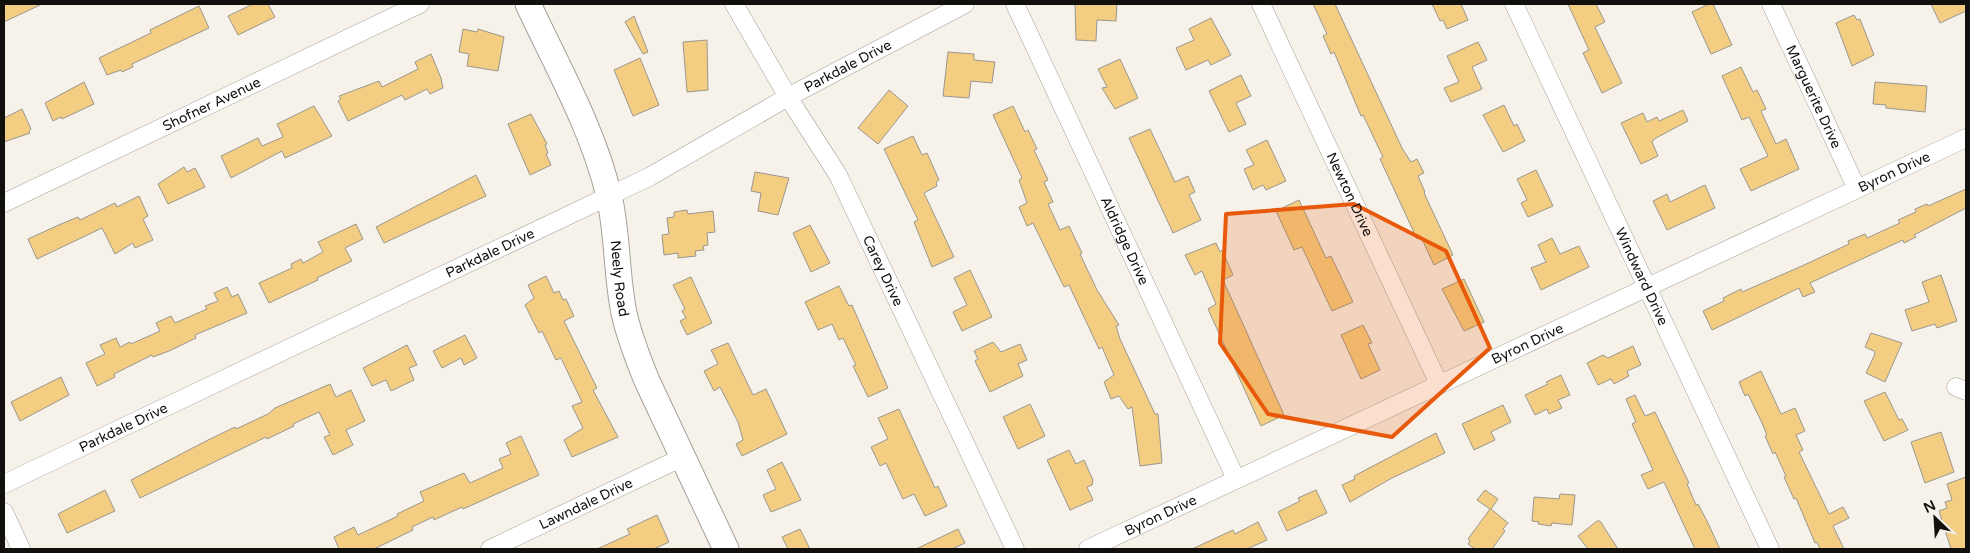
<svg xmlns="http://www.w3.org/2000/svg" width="1970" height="553" viewBox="0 0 1970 553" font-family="'Varela Round',sans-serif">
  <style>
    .building { fill: #f3cd81; stroke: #9a9790 }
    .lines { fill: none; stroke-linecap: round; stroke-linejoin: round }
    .street-casing { stroke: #a5a19a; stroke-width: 19 }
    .secondary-casing { stroke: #a5a19a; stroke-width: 27 }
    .street { stroke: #fff; stroke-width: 18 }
    .secondary { stroke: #fff; stroke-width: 25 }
    .marked { fill: #e8590c; fill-opacity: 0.2; stroke: #e8590c; stroke-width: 4; stroke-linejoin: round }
    .labels { text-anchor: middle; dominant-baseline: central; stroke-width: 4.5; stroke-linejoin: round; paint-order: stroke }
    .street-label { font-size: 14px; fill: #11100d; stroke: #f6f2ea }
  </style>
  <rect width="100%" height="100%" fill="#f6f2ea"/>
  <g class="building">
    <path d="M4 4H42L4 22Z"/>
    <path d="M253 4H268L275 17 238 35 228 16Z"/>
    <path d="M1075 4H1117L1116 21 1097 20 1096 41 1076 40Z"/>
    <path d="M1313 4H1335L1402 148 1411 162 1417 159 1424 173 1418 176 1425 192 1424 193 1453 255 1434 265 1421 237 1417 239 1380 159 1383 157 1363 115 1361 116 1334 52 1331 54 1323 36 1327 34Z"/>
    <path d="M1432 4H1461L1468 20 1447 29 1443 20 1440 21Z"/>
    <path d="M1568 4H1596L1605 22 1595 27 1622 83 1602 93 1583 53 1589 50Z"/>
    <path d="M1709 4H1713L1732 45 1711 54 1692 12Z"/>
    <path d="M1931 4H1966V11L1940 23Z"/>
    <path d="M199 6 209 28 132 64 133 67 122 72 121 70 107 75 99 58 151 33 150 30Z"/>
    <path d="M1854 15 1857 20 1860 19 1874 55 1852 66 1836 23Z"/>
    <path d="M634 16 648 52 643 54 625 22Z"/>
    <path d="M1211 18 1231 55 1211 65 1208 60 1186 70 1176 48 1194 40 1189 29Z"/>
    <path d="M463 29 477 32 478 29 504 37 498 71 467 66 469 54 459 52Z"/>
    <path d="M707 40 708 90 687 92 683 42Z"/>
    <path d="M1478 42 1487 60 1472 67 1482 89 1451 102 1444 88 1459 82 1447 56Z"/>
    <path d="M948 52 974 54V60L995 62 992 83 971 81 969 98 943 96Z"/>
    <path d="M431 54 441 78 443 88 430 94 427 89 405 100 402 95 348 121 338 101 341 99 339 96 379 81 382 87 418 69 415 62Z"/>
    <path d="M640 58 659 105 633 116 614 70Z"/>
    <path d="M1120 59 1138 98 1115 109 1102 88 1107 87 1098 69Z"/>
    <path d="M1741 67 1753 92 1757 90 1766 109 1761 111 1776 144 1786 139 1799 169 1751 191 1740 169 1768 156 1749 117 1742 120 1722 76Z"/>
    <path d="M1241 75 1251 96 1236 103 1246 124 1229 132 1209 91Z"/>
    <path d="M84 82 94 104 62 119 61 117 53 121 45 103Z"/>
    <path d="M1875 82 1927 86 1925 112 1886 108V105L1873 104Z"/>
    <path d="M889 90 908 106 878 144 858 128Z"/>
    <path d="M1504 105 1514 126 1517 124 1525 141 1503 152 1483 115Z"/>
    <path d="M314 106 332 136 285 158 282 151 231 178 221 156 258 138 262 146 283 137 277 124Z"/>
    <path d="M1013 106 1025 132 1028 130 1037 149 1034 150 1048 180 1044 182 1053 202 1048 204 1060 230 1069 226 1082 253 1080 254 1097 290 1119 325 1116 326 1120 339 1155 414H1158L1162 463 1140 466 1132 407 1128 409 1119 396 1111 399 1104 382 1114 375 1102 347 1099 349 1069 285 1064 287 1033 223 1027 226 1019 207 1027 203 1019 180 1022 178 993 115Z"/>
    <path d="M22 109 31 129 29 131 30 133 4 142V118Z"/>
    <path d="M1683 110 1688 121 1654 139 1652 142 1658 156 1641 164 1621 123 1643 113 1647 122 1657 117 1659 121Z"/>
    <path d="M531 114 547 144 545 145 548 153 546 154 551 165 530 175 508 124Z"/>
    <path d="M1150 129 1175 182 1188 176 1195 192 1189 195 1201 220 1173 233 1129 138Z"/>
    <path d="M913 136 922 155 927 153 939 180 936 182 937 186 924 193 954 257 932 267 914 222 918 220 884 149Z"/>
    <path d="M1267 140 1286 181 1266 190 1263 185 1253 190 1244 169 1254 165 1246 150Z"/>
    <path d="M184 167 187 172 195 168 205 187 168 204 158 184Z"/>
    <path d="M1536 170 1553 206 1528 217 1521 203 1527 200 1517 179Z"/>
    <path d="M755 172 789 178 778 215 758 211 761 193 751 191Z"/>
    <path d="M476 175 486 196 384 243 376 227Z"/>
    <path d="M1705 185 1715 208 1667 230 1653 201 1667 194 1670 202Z"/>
    <path d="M1966 189V208L1914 235 1916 237 1904 243 1903 240 1810 283 1815 292 1803 297 1799 288 1712 330 1703 311 1724 301 1723 298 1741 289 1742 292 1802 266 1849 244 1848 241 1865 234 1867 238 1900 223 1898 220 1916 212 1915 209 1927 204 1928 206Z"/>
    <path d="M139 196 148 216 143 219 153 240 135 248 133 243 115 254 102 228 37 259 28 239 61 224 78 217 80 220 115 203 117 207Z"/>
    <path d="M1299 200 1326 258 1331 256 1353 302 1332 311 1302 247 1294 250 1276 211Z"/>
    <path d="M687 210 688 214 713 211 715 232 707 233 708 245 703 246 704 250 695 251 696 256 678 258V253L664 255 662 235 669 234 667 218 674 217V212Z"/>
    <path d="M356 224 363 239 345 248 352 261 317 278 318 280 269 303 259 283 292 268 291 264 301 259 303 263 323 252 318 242Z"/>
    <path d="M810 225 830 263 811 272 793 233Z"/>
    <path d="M1552 238 1560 254 1579 246 1589 267 1541 290 1531 268 1546 262 1538 245Z"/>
    <path d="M1216 243 1220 252 1222 250 1233 275 1223 280 1284 415 1261 426 1208 309 1216 304 1202 271 1195 275 1185 255Z"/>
    <path d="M970 270 992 317 962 331 953 312 967 305 954 278Z"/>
    <path d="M1941 275 1957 321 1937 328 1935 324 1912 331 1905 310 1929 302 1922 282Z"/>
    <path d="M546 276 554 293 559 291 563 300 566 299 574 316 564 321 597 388 593 390 618 437 572 457 564 440 583 428 572 406 582 402 561 358 556 360 542 331 539 333 525 305 534 298 528 285Z"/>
    <path d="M691 277 712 323 687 335 680 321 686 318 682 311 685 309 673 285Z"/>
    <path d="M1464 279 1484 322 1464 331 1442 289Z"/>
    <path d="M839 286 849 306 852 305 888 388 868 397 853 366 856 365 843 338 839 340 832 324 818 330 805 302Z"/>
    <path d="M227 287 232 297 238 294 247 313 195 335 196 338 169 351 153 357 152 355 114 374 115 377 97 386 86 363 105 354 100 345 116 338 120 347 130 342 131 344 160 331 156 323 171 316 175 323 207 309 205 306 218 301 214 293Z"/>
    <path d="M1363 325 1372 343 1368 344 1380 370 1361 379 1341 335Z"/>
    <path d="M1871 333 1902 343 1885 382 1866 373 1875 354 1874 351 1865 347Z"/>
    <path d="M465 335 477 358 464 365 461 358 442 368 433 351Z"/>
    <path d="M993 342 1001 352 1020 344 1027 360 1018 364 1023 376 990 392 975 361 978 359 974 351Z"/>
    <path d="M728 343 753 395 766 389 787 434 742 456 736 444 743 440 738 422 720 387 714 391 704 371 718 364 711 350Z"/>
    <path d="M407 345 417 365 409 368 414 380 391 391 386 380 372 386 363 368Z"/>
    <path d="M1633 346 1641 365 1627 371 1629 376 1614 384 1611 379 1598 385 1587 363 1603 355 1608 358Z"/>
    <path d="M1761 371 1781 414 1795 408 1805 431 1796 435 1803 450 1799 452 1829 514 1843 507 1849 518 1833 526 1844 549H1820L1817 542 1815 543 1796 498 1794 499 1784 477 1786 476 1775 452 1773 454 1765 436 1767 435 1762 423 1748 394 1745 396 1739 382Z"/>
    <path d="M1561 375 1570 395 1558 400 1562 408 1549 414 1547 409 1535 415 1525 395 1548 384 1546 382Z"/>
    <path d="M61 377 69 395 20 421 11 402Z"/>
    <path d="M330 384 336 397 351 390 365 421 346 430 353 445 333 455 324 437 330 435 319 412 293 424 294 426 267 439 266 437 140 498 131 480 208 440 235 427 236 429 268 414 275 408Z"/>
    <path d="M1885 392 1899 420 1902 419 1908 430 1884 441 1864 401Z"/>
    <path d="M1635 395 1645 416 1655 412 1689 483 1687 484 1696 505 1698 504 1707 521 1720 549H1695L1664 482 1648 489 1641 475 1653 470 1632 424 1636 422 1626 399Z"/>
    <path d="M1030 404 1045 436 1018 449 1003 417Z"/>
    <path d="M1503 405 1511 422 1491 432 1495 440 1474 450 1462 424Z"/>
    <path d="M899 409 935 488 938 486 947 506 925 516 914 494 903 499 886 463 880 466 871 447 888 439 878 418Z"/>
    <path d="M1941 432 1954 472 1925 483 1911 442Z"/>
    <path d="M1436 433 1445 453 1392 478 1350 502 1342 485 1355 479 1354 476Z"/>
    <path d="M521 436 539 475 463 509 462 507 434 520 433 517 412 527 413 530 374 549H339L334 537 354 527 358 535 398 516 397 514 424 501 420 492 464 473 470 483 503 468 499 459 511 454 506 443Z"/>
    <path d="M1069 450 1076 464 1084 460 1093 480 1092 485 1087 487 1093 500 1070 510 1047 460Z"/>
    <path d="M782 462 801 500 771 512 763 495 776 489 767 470Z"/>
    <path d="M1966 477V549H1951L1939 511 1947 508 1945 502 1952 500 1947 484Z"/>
    <path d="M105 490 115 511 67 533 58 514Z"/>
    <path d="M1316 490 1327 513 1287 531 1278 512 1300 501 1298 498Z"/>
    <path d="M1485 490 1498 499 1491 509 1508 523 1503 529 1505 531 1492 549H1475L1468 544 1470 541 1468 539 1490 509 1477 500Z"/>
    <path d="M1560 494 1575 495 1572 525 1552 523 1551 526 1538 524 1539 522 1532 521 1534 497 1559 499Z"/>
    <path d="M657 515 669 542 654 549H597L630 534 627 529Z"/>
    <path d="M1597 521H1600L1618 549H1588L1578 536Z"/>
    <path d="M1258 522 1267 540 1247 549H1192L1233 530 1235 534Z"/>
    <path d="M800 529 810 549H788L782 537Z"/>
    <path d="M958 529 965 543 952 549H916Z"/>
  </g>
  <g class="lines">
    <defs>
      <g id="street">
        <path id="s1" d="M734 4 788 97 838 175 1015 549"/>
        <path id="s2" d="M1015 4 1236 479"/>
        <path id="s3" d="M1261 4 1439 384"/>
        <path id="s4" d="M1514 4 1770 549"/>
        <path id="s5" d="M1771 4 1857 189"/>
        <path id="s6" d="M4 203 420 4"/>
        <path d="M1956 387 1966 391"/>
        <path id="s7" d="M4 484 649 177 788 97 965 4"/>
        <path d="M4 512 21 549"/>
        <path id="s8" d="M490 549 683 457"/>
        <path id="s9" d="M1088 549 1966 138"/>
      </g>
      <g id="secondary">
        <path id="s10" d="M528 4C557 66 593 129 609 196 618 234 616 274 624 313 629 336 638 359 647 381L726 549"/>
      </g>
    </defs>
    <use href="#street" class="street-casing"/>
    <use href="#secondary" class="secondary-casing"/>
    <use href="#street" class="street"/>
    <use href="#secondary" class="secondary"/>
  </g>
  <path class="marked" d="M1354 204 1446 251 1490 348 1392 437 1268 414 1220 343 1226 214Z"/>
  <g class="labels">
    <g class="street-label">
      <text stroke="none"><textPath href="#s7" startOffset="942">Parkdale Drive</textPath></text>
      <text stroke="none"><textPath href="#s5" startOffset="102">Marguerite Drive</textPath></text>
      <text stroke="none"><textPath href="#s6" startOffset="230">Shofner Avenue</textPath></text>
      <text stroke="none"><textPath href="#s9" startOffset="890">Byron Drive</textPath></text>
      <text stroke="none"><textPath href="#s3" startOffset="210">Newton Drive</textPath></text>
      <text stroke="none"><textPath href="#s2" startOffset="261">Aldridge Drive</textPath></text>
      <text stroke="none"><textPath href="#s7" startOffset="538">Parkdale Drive</textPath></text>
      <text stroke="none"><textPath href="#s1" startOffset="306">Carey Drive</textPath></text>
      <text stroke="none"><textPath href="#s4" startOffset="301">Windward Drive</textPath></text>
      <text stroke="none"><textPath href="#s10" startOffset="292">Neely Road</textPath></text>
      <text stroke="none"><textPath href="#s9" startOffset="485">Byron Drive</textPath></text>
      <text stroke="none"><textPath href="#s7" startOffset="132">Parkdale Drive</textPath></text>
      <text stroke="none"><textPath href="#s8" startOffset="106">Lawndale Drive</textPath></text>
      <text stroke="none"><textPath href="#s9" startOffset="80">Byron Drive</textPath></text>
    </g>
  </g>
  <rect width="1970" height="553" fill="none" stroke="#11100d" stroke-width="10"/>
  <g transform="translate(1935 518) rotate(335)" stroke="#f6f2ea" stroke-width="4" paint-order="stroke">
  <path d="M0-4L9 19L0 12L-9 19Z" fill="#11100d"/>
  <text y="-8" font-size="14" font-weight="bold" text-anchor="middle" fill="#11100d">N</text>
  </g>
</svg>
